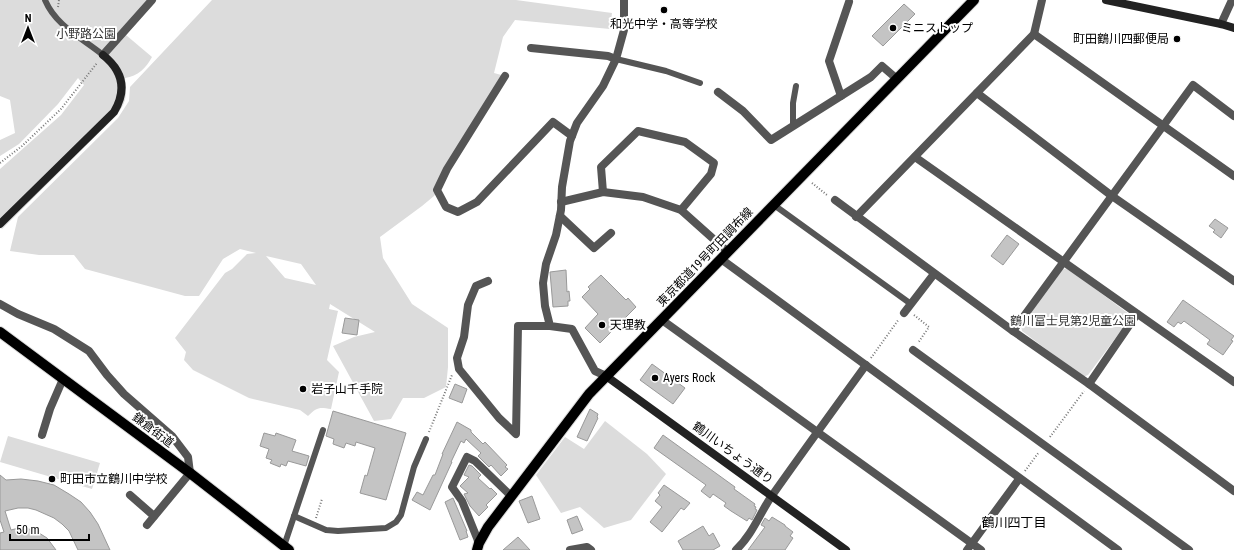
<svg xmlns="http://www.w3.org/2000/svg" width="1234" height="550" viewBox="0 0 1234 550" font-family="'Roboto Condensed','Noto Sans JP',sans-serif">
  <style>
    .green { fill: #dcdcdc; fill-rule: evenodd }
    .building { fill: #c4c4c4; stroke: #999 }
    .lines { fill: none; stroke-linecap: round; stroke-linejoin: round }
    .primary-casing { stroke: #dbdbdb; stroke-width: 12 }
    .path { stroke: #777; stroke-width: 2; stroke-dasharray: 1 2; stroke-linecap: butt }
    .lane { stroke: #555; stroke-width: 6 }
    .street { stroke: #555; stroke-width: 8 }
    .secondary { stroke: #222; stroke-width: 8 }
    .primary { stroke: #000; stroke-width: 10 }
    .poi-dot { fill: #000; stroke: #fff; stroke-width: 1.5 }
    .labels { text-anchor: middle; dominant-baseline: central; stroke-width: 4; stroke-linejoin: round; paint-order: stroke }
    .poi-label { font-size: 12px; fill: #000; stroke: #fff; text-anchor: start }
    .park-label { font-size: 12px; fill: #333; stroke: #fff }
    .street-label { font-size: 12px; fill: #000; stroke: #fff }
    .neighbourhood-label { font-size: 13px; fill: #000; stroke: #fff }
  </style>
  <rect width="100%" height="100%" fill="#fff"/>
  <g class="green">
    <path d="M0 0H148L120 30 152 57C146 68 138 76 125 78 127 95 127 102 116 116L2 229 0 227V169L61 115 84 85 78 78 58 104 19 144 0 156V140L15 133 10 100 0 96Z"/>
    <path d="M212 0H516L612 13 610 29 515 20 503 37 494 73 505 76 475 129 434 196 422 206 380 237 383 258 412 304 448 328V367L446 387 424 398H403L391 419 374 421 333 346 354 337 375 332 330 304 329 309 338 311 327 360 339 372 331 409C319 407 317 407 308 416L300 410 249 398 193 370 184 360 186 352 175 338 225 273 232 269 247 254 256 253 240 249 223 259 199 296H185L85 269 74 255H39L10 251 18 217 118 118 129 101 130 87ZM266 256 301 264 316 285 285 278Z"/>
    <path d="M1067 268 1129 314V320L1088 375 1083 377 1022 331 1021 325 1061 270Z"/>
    <path d="M605 421 647 454 666 474 631 520 604 528 580 507 561 513 536 475 565 437 584 449Z"/>
    <path d="M8 436 100 463 92 489 0 462Z"/>
  </g>
  <g class="building">
    <path d="M904 4 915 14 883 46 872 36Z"/>
    <path d="M1215 219 1228 228 1221 238 1213 232 1215 230 1209 226Z"/>
    <path d="M1007 235 1019 244 1003 265 991 256Z"/>
    <path d="M566 270 567 292 569 291 570 301H568V306L553 307 550 272Z"/>
    <path d="M601 275 626 300 628 298 636 307 600 343 585 328 598 314 582 297 590 289 588 287Z"/>
    <path d="M1183 300 1234 336 1231 340 1233 341 1223 355 1207 344 1210 340 1184 321 1181 324 1178 322 1174 327 1167 322Z"/>
    <path d="M345 318 359 320 357 335 342 333Z"/>
    <path d="M652 364 685 388 673 404 640 380Z"/>
    <path d="M455 384 467 389 462 403 449 398Z"/>
    <path d="M590 409 598 414 597 417 598 418 587 441 577 437Z"/>
    <path d="M333 411 406 433 386 500 360 493 365 475 367 476 375 448 356 442 355 446 346 443 344 448 333 444 334 439 326 436Z"/>
    <path d="M457 422 471 430V432L483 444 485 442 507 465 505 467 508 469 501 476 491 465 489 467 478 456 481 453 466 439 464 443 461 441 451 462H452L430 510 412 500 417 492 423 495 433 475H435L443 454H442Z"/>
    <path d="M264 433 275 436 276 433 296 440 292 451 309 456 306 466 288 461 286 466 281 464 280 467 270 463 272 460 266 458 269 449 260 446Z"/>
    <path d="M663 435 735 487 734 489 755 504 754 506 756 507 755 509 757 510 752 520 749 518 747 521 731 511 724 506 726 503 713 494 710 498 701 491 706 485 654 448Z"/>
    <path d="M469 465 472 466 481 475 478 478 490 489 491 488 497 494 486 505 488 507 479 516 470 506 464 494 468 493 460 486 469 477 464 475Z"/>
    <path d="M0 475 6 480 21 479 38 481 54 485 69 494 81 502 90 512 98 524 110 550H78L69 531 62 524 54 518 36 510 28 508H18L5 511 11 530 19 528 29 529 39 533 47 538 56 550H0V533L4 532 0 520Z"/>
    <path d="M664 485 690 503 684 510 681 508 662 532 650 522 662 507 655 501 660 495 658 493Z"/>
    <path d="M532 496 540 519 528 523 519 501Z"/>
    <path d="M453 498 467 531H466L468 537 460 540 445 502Z"/>
    <path d="M577 516 583 530 572 534 567 520Z"/>
    <path d="M772 517 785 525V526L793 532 790 536 793 538 785 550H748L765 527 761 525 765 518 769 521Z"/>
    <path d="M703 526 709 536 713 533 720 546 713 550H683L678 541Z"/>
    <path d="M518 537 530 550H503Z"/>
  </g>
  <g class="lines">
    <defs>
      <g id="primary">
        <path d="M0 332 190 473 289 550"/>
        <path d="M477 550 479 543 488 527 589 394 974 0"/>
      </g>
    </defs>
    <use href="#primary" class="primary-casing"/>
    <g class="path">
      <path d="M58 7 59 0"/>
      <path d="M0 163 22 146 61 109 97 63"/>
      <path d="M812 183 827 195"/>
      <path d="M914 315 929 327 918 343"/>
      <path d="M871 358 899 319"/>
      <path d="M429 432 452 375"/>
      <path d="M1050 437 1084 391"/>
      <path d="M1025 471 1039 452"/>
      <path d="M316 518 322 499"/>
    </g>
    <g class="lane">
      <path d="M45 0C56 26 82 38 103 55"/>
      <path d="M616 59 666 71 700 83"/>
      <path d="M793 125V103L796 86"/>
      <path d="M774 205 911 304"/>
      <path d="M294 516 326 530 338 531 386 528 396 522 401 515 414 467 426 439"/>
      <path d="M284 546 323 430"/>
    </g>
    <g class="street">
      <path d="M1221 24 1232 0"/>
      <path d="M1034 34 1234 176"/>
      <path d="M531 48 608 56 616 59"/>
      <path d="M103 55 152 0"/>
      <path d="M505 76 447 169 437 190 446 207 458 212 477 202 553 122 572 136"/>
      <path d="M718 92 743 111 771 140 871 77 882 66 897 79"/>
      <path d="M977 93 1112 196 1234 281"/>
      <path d="M841 96 829 61 849 2"/>
      <path d="M915 157 1234 382"/>
      <path d="M603 192 601 167 638 131 685 142 714 163 711 174 681 210"/>
      <path d="M835 200 1013 331 1089 384 1234 491"/>
      <path d="M561 202 603 192 643 197 681 210 728 252"/>
      <path d="M560 216 594 248 611 233"/>
      <path d="M856 217 1034 34 1042 0"/>
      <path d="M721 259 1118 550"/>
      <path d="M488 281 476 286 468 305 464 337 457 358 459 369 499 418 516 434 518 326H550"/>
      <path d="M0 304 18 314 54 329 89 351 107 375 124 394 172 436 188 457 190 473 147 525"/>
      <path d="M904 313 934 274"/>
      <path d="M662 320 981 550"/>
      <path d="M1013 331 1193 85 1234 116"/>
      <path d="M913 350 1189 550"/>
      <path d="M606 376 595 371 572 329 550 326 545 306 543 283 546 264 556 235 561 210 562 187 570 141 577 123 603 86 616 59 624 30V0"/>
      <path d="M1089 384 1137 314"/>
      <path d="M42 435 50 409 63 379"/>
      <path d="M130 495 154 516"/>
      <path d="M479 543 462 501 452 487 467 457 475 461 511 496"/>
      <path d="M570 550 587 547 591 550"/>
      <path d="M736 550C752 535 759 515 771 497 802 453 834 409 866 365"/>
      <path d="M967 550 1019 479"/>
    </g>
    <g class="secondary">
      <path d="M1106 0 1221 24 1234 28"/>
      <path d="M0 224 114 112C127 90 123 71 103 55"/>
      <path d="M606 376 846 550"/>
    </g>
    <use href="#primary" class="primary"/>
  </g>
  <g class="poi-dot">
    <circle cx="664" cy="10" r="4"/>
    <circle cx="893" cy="28" r="4"/>
    <circle cx="1177" cy="39" r="4"/>
    <circle cx="602" cy="325" r="4"/>
    <circle cx="655" cy="378" r="4"/>
    <circle cx="303" cy="389" r="4"/>
    <circle cx="52" cy="479" r="4"/>
  </g>
  <g class="labels">
    <g class="poi-label">
      <text x="664" y="24" text-anchor="middle">和光中学・高等学校</text>
      <text x="901" y="28">ミニストップ</text>
      <text x="1169" y="39" text-anchor="end">町田鶴川四郵便局</text>
      <text x="610" y="325">天理教</text>
      <text x="663" y="378">Ayers Rock</text>
      <text x="311" y="389">岩子山千手院</text>
      <text x="60" y="479">町田市立鶴川中学校</text>
    </g>
    <g class="park-label">
      <text x="86" y="34">小野路公園</text>
      <text x="1073" y="321">鶴川富士見第2児童公園</text>
    </g>
    <g class="street-label">
      <text transform="translate(705 257) rotate(-46)">東京都道19号町田調布線</text>
      <text transform="translate(153 430) rotate(37)">鎌倉街道</text>
      <text transform="translate(733 453) rotate(36)">鶴川いちょう通り</text>
    </g>
    <g class="neighbourhood-label">
      <text x="1014" y="522">鶴川四丁目</text>
    </g>
  </g>
  <g transform="translate(28 28)" stroke="#ffffff" stroke-width="3" paint-order="stroke">
  <path d="M0-3L7 15L0 10L-7 15Z" fill="#000000"/>
  <text y="-6" font-size="11" font-weight="bold" text-anchor="middle" fill="#000000">N</text>
  </g>
  <path d="M10 534v6h79v-6" fill="none" stroke="#000000" stroke-width="2"/>
  <text x="16" y="534" font-size="12" fill="#000000" stroke="#ffffff" stroke-width="3" paint-order="stroke">50 m</text>
</svg>
